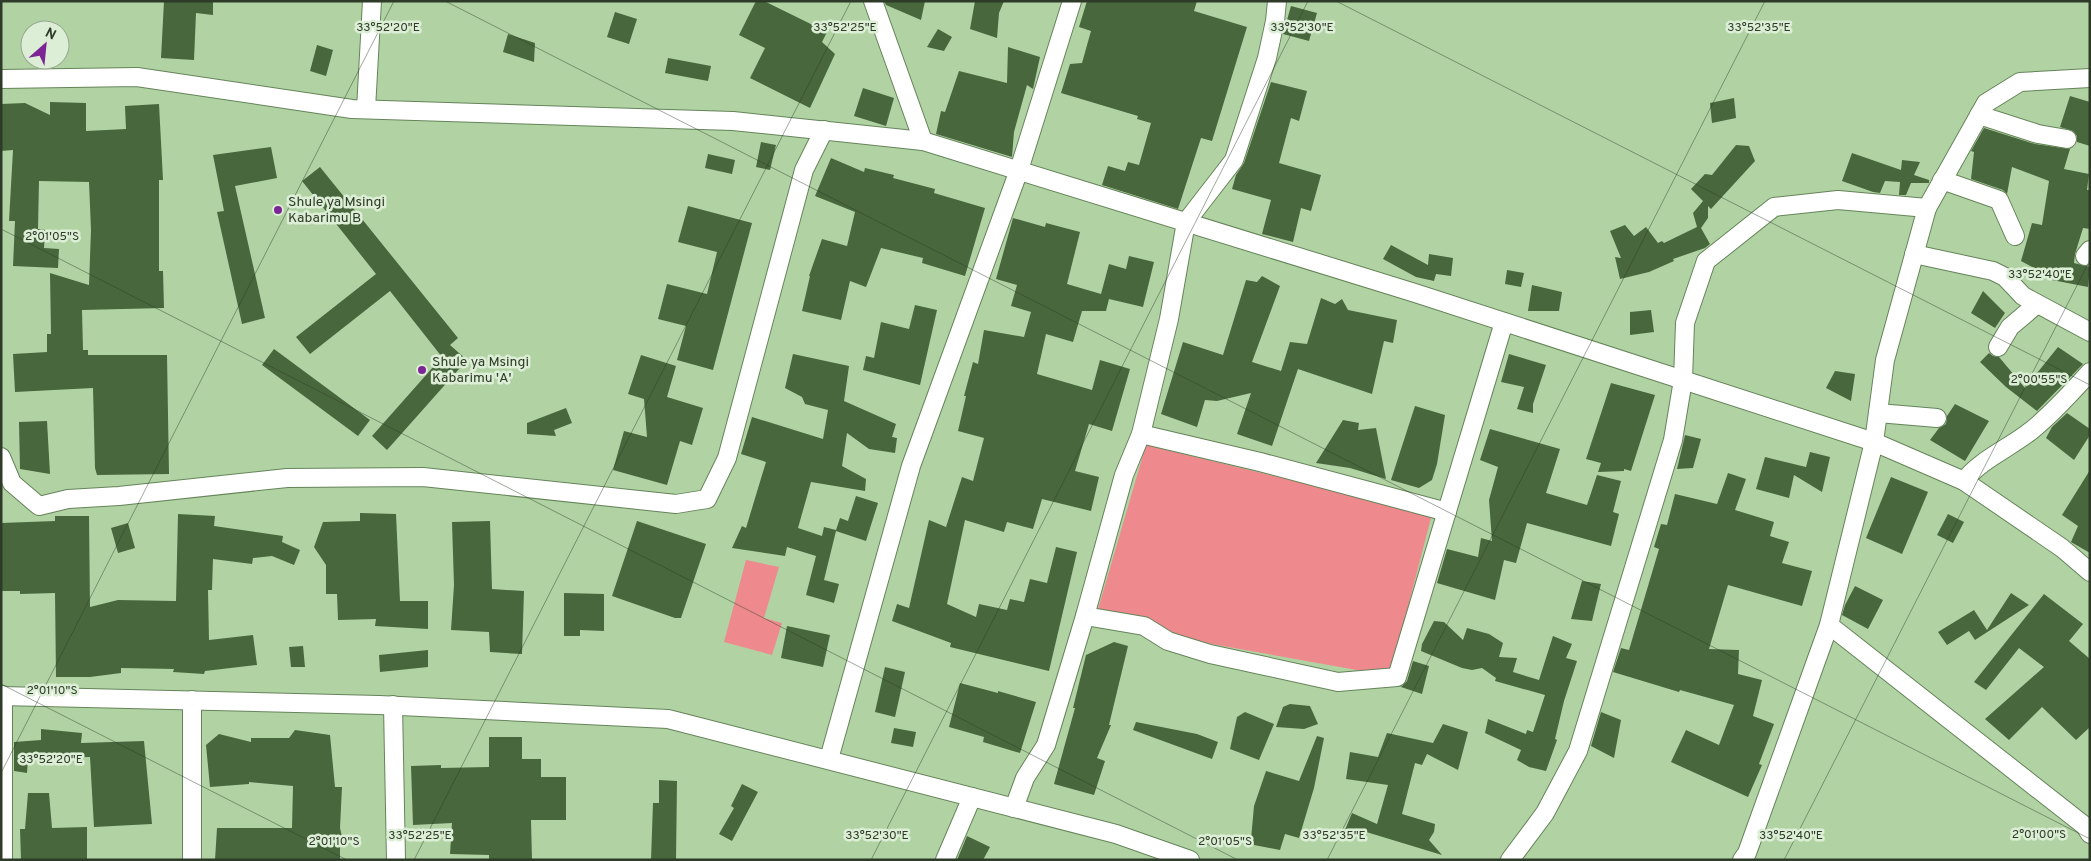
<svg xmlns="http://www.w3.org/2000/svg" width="2091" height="861" viewBox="0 0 2091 861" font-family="Overpass,sans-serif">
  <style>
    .green { fill: #ee898e }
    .building { fill: #48673d }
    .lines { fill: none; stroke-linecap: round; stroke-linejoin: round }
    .minor-casing { stroke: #658459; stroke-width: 20 }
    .minor { stroke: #fff; stroke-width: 18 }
    .ticks { fill: none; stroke: #2d3b28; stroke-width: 1; stroke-opacity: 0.45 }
    .poi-dot { fill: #7c2695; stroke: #ddeed6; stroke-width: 2 }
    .labels { text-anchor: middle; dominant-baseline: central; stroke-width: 5; stroke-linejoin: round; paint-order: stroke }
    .poi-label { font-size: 14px; fill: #2d3b28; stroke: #ddeed6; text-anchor: start }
    .ticks-label { font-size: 12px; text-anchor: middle; fill: #2d3b28; stroke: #ddeed6; stroke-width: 5; stroke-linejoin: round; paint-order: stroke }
  </style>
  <rect width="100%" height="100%" fill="#b1d3a4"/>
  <g class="green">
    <path d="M1146 445 1432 514 1390 676 1094 623Z"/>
    <path d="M746 560 779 567 764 618 782 623 772 655 724 642Z"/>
  </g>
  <g class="building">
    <path d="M164 1H213V15L196 13 194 60 161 58Z"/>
    <path d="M756 1H764L827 32 822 42 835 54 810 108 750 78 765 48 739 35Z"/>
    <path d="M884 1H925L921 20 886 5Z"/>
    <path d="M975 1H1004L999 13 997 38 970 29Z"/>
    <path d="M1087 1H1197L1194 11 1247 27 1212 141 1201 138 1178 209 1102 185 1108 166 1125 171 1128 162 1139 165 1151 123 1137 119 1138 116 1061 93 1070 64 1082 63 1091 31 1079 27Z"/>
    <path d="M1291 6 1317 13 1309 41 1283 34Z"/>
    <path d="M615 12 637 19 629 44 607 37Z"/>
    <path d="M938 29 952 37 944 51 927 47Z"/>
    <path d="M508 34 535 43 534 62 503 52Z"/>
    <path d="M317 45 333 50 326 76 310 71Z"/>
    <path d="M1008 47 1040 57 1033 89 1027 85 1014 132 1012 157 936 134 941 111 945 112 959 71 1007 83Z"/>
    <path d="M668 58 711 66 708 81 665 73Z"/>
    <path d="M1271 82 1307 91 1299 121 1291 118 1279 163 1321 175 1311 211 1301 208 1293 242 1262 234 1271 200 1232 189 1236 175 1244 163Z"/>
    <path d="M863 88 894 98 886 126 854 116Z"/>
    <path d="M2070 96 2090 102V146L2077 142V136L2073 131 2060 127Z"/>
    <path d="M1734 98 1736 118 1712 123 1710 103Z"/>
    <path d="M50 102 86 103V131L126 129 125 106 159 104 163 180H159V271H163L164 308 82 310 83 350H88V355H167L169 474 97 475 95 468 93 388 15 392 13 354 47 352V334H51L50 273 89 285 91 230 89 182 39 181 38 229 45 230 44 248 59 249 58 268 13 266 15 221H9L13 150 1 151V104L25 103 50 115Z"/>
    <path d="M1984 128 2035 144 2070 149 2064 169 2089 174 2087 190H2090V229L2083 228 2075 254 2074 263 2090 267 2088 287 2052 280 2053 278 2021 261 2032 223 2042 225 2049 181 2012 167 2007 194 2003 190 1971 179 1974 152 1971 151Z"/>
    <path d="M761 142 776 145 770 170 756 167Z"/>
    <path d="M1736 145 1749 146 1755 161 1711 209 1708 206V218L1701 228 1710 244 1705 248 1673 259 1674 261 1649 272 1620 279 1615 257 1621 258 1610 231 1625 225 1634 236 1646 227 1658 243 1662 241 1664 243 1697 227 1693 213 1703 201 1691 189 1705 174 1712 175Z"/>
    <path d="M271 147 277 178 235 186 265 318 242 324 217 212 224 211 213 155Z"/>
    <path d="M1852 153 1901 170 1902 160 1920 162 1914 175 1929 180V183H1911L1906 195H1899L1900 182 1885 181 1880 193 1873 192 1842 181Z"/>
    <path d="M708 154 735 160 732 174 705 168Z"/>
    <path d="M831 158 864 172 865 168 894 175 893 178 935 189 934 193 985 208 965 276 922 263 923 258 881 248 866 287 850 281 841 320 802 311 810 276H809L822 239 847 246 855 212 815 196Z"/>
    <path d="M320 167 458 338 450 345 467 360 387 450 372 436 442 357 390 291 310 354 296 337 376 274 302 181Z"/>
    <path d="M688 206 752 223 713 370 677 360 686 326 658 319 667 284 707 294 717 252 678 242Z"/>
    <path d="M1013 218 1045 227 1046 223 1080 232 1067 284 1101 294 1109 264 1126 269 1129 256 1154 262 1143 307 1109 299 1106 311H1082L1073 342 1046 334 1037 374 1092 390 1100 360 1130 369 1112 431 1089 424 1075 471 1099 477 1091 511 1042 499 1033 529 1007 522 1004 532 965 520 947 604 976 617 979 604 1007 610 1010 599 1024 602 1030 579 1047 583 1056 547 1077 552 1049 671 950 647 951 643 892 621 897 604 909 608 929 520 946 527 962 477 973 481 984 438 958 431 966 396H964L973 362 978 364 984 330 1024 337 1031 312 1011 306 1017 285 996 279Z"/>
    <path d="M1391 245 1428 265 1429 254 1453 258 1451 276 1436 274 1434 281 1416 277 1383 259Z"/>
    <path d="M1507 270 1524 273 1521 287 1505 284Z"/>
    <path d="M1262 276 1280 286 1252 362 1281 371 1290 342 1307 344 1321 298 1335 304 1342 299 1348 310 1397 320 1393 343 1384 341 1372 394 1298 369 1272 446 1237 434 1251 393 1217 401 1205 400 1197 427 1161 414 1183 342 1223 355 1246 280 1257 282Z"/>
    <path d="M1532 285 1562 292 1559 311H1528Z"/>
    <path d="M1983 291 2005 313 1995 328 1971 313Z"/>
    <path d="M915 305 937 310 920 385 863 370 866 356 874 358 881 322 909 329Z"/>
    <path d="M1651 310 1654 332 1630 335V312Z"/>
    <path d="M2058 347 2083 364 2037 411 2006 387 1980 362 1989 353 1993 356 1999 357 2025 388Z"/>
    <path d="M274 349 370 420 358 436 262 365Z"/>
    <path d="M793 354 849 366 844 401 896 424 892 437 897 438 895 453 869 449 847 433 842 466 866 479 865 491 811 482 798 528 822 536 824 527 836 530 840 518 848 521 856 496 878 503 866 541 836 531 824 580 839 584 834 603 806 595 816 556 787 547 785 556 732 548 742 526 746 528 766 462 741 454 752 417 823 439 828 410 805 404 802 397 785 388Z"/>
    <path d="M1509 354 1546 365 1533 404V413L1517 409 1524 387 1501 382Z"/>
    <path d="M641 355 676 366 667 397 703 408 692 445 680 441 667 485 613 470 624 431 647 437 644 399 628 394Z"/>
    <path d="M1835 371 1855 374 1851 401 1826 388Z"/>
    <path d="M1611 383 1655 395 1631 471 1624 469V471L1598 472 1601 463 1586 459Z"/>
    <path d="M1955 404 1989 421 1965 461 1930 440 1939 428 1946 424 1947 416Z"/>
    <path d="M1415 406 1445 415 1437 464 1432 480 1419 488 1391 480Z"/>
    <path d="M566 408 572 423 554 430 556 436 527 434V423Z"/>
    <path d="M2067 413 2090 429V435L2074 460 2046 438 2052 427Z"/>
    <path d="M1343 420 1359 423 1358 430 1376 428 1386 479 1350 468 1316 463Z"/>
    <path d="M47 421 50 474 20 469 19 422Z"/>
    <path d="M1490 429 1560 449 1546 493 1587 505 1597 475 1621 481 1613 512 1619 514 1611 546 1527 523 1516 563 1504 560 1495 600 1437 583 1447 549 1478 557 1481 538 1492 541 1489 500 1498 467 1480 460Z"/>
    <path d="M1685 435 1701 439 1693 468 1677 469Z"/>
    <path d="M1810 452 1830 457 1822 492 1794 475 1789 498 1756 489 1765 457 1806 467Z"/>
    <path d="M2090 470V553L2071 542 2078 526 2062 515Z"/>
    <path d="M1728 473 1746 479 1735 510 1774 522 1770 536 1789 542 1782 563 1812 571 1802 606 1728 585 1709 649 1739 650 1738 674 1762 680 1753 716 1774 724 1759 764 1762 765 1748 797 1671 762 1686 730 1719 745 1734 705 1680 690 1679 692 1613 672 1621 648 1629 650 1659 549 1654 547 1661 524 1667 525 1675 494 1717 504Z"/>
    <path d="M1891 477 1928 492 1902 554 1866 538Z"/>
    <path d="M360 513 396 514 400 601H428V629L375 626 376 619 338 620 337 594H326V565L314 547 323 522 360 521Z"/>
    <path d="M178 514 215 516 214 526 283 536 282 542 300 550 294 565 272 556 253 558 252 564 213 559 212 590H208L209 640 253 635 257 665 205 671 204 674 173 672 174 669 121 668V673L90 677H56L55 593 20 594V591H1V523L55 521V516H89L90 607 118 600 176 601Z"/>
    <path d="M1948 514 1964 522 1953 543 1937 535Z"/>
    <path d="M490 521 492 589 524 591 522 654 490 652 489 632 451 630 454 585 452 522Z"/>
    <path d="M637 521 706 544 681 618H675L612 596Z"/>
    <path d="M128 523 135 548 118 553 111 528Z"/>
    <path d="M1582 581 1601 584 1592 621 1571 619Z"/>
    <path d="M1855 586 1883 600 1868 629 1842 615 1845 605Z"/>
    <path d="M564 593 604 594V631L580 630V636H564Z"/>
    <path d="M2011 593 2029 605 1975 640 1969 631 1947 645 1938 632 1974 610 1987 630Z"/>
    <path d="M2044 594 2083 624 2069 641 2090 659V727L2076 740 2042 707 2009 740 1985 719 2044 667 2019 648 1986 690 1974 682Z"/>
    <path d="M1434 621 1444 622 1463 640 1467 628 1489 634 1503 643 1499 657 1517 658 1513 672 1539 680 1553 636 1572 644 1566 658 1577 661 1564 701 1555 739 1557 740 1546 771 1529 767 1517 760 1521 750 1485 733 1488 719 1526 734 1527 730 1533 732 1545 695 1495 681 1496 678 1482 668 1472 670 1462 668 1421 651 1422 644Z"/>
    <path d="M787 626 830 635 823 667 781 658Z"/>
    <path d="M1114 642 1128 646 1109 725H1111L1097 758 1105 761 1094 795 1054 784 1075 708H1073L1086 655Z"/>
    <path d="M303 646 305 667H291L289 647Z"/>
    <path d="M428 650V667L380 672 379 655Z"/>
    <path d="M1413 661 1429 666 1422 694 1401 687 1407 681Z"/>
    <path d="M885 667 905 672 895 717 875 712Z"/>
    <path d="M960 683 998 693V691L1036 702 1020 753 983 742 984 737 949 727Z"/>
    <path d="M1290 704 1310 706 1318 724 1304 729 1276 727 1283 707Z"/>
    <path d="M1245 712 1274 724 1259 760 1230 749 1237 717Z"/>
    <path d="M1601 712 1621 720 1614 758 1591 746Z"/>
    <path d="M1136 722 1197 734 1218 742 1212 759 1133 730Z"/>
    <path d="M1443 724 1468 732 1458 770 1427 754 1422 765 1415 763 1402 814 1435 824 1434 832 1429 840 1442 855 1363 831 1362 836 1345 830 1352 813 1377 824 1388 785 1346 779 1350 752 1378 757 1387 733 1433 743Z"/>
    <path d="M894 728 916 732 913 747 891 743Z"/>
    <path d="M41 729 82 733 81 743 144 741 152 824 94 827 90 757 28 758 27 773 14 771V742L41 740Z"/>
    <path d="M295 730 330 735 335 787H342L340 828 343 841 340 840V860H215L217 828H292L293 786 249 782V784L210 787 206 745 219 734 251 742V738H289Z"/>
    <path d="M1317 736 1324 738 1314 788 1299 838 1285 834 1280 850 1254 845 1251 839 1254 806 1266 771 1299 781Z"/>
    <path d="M489 737H522V759H541V777H566V820H531L532 860H489V855L450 854 452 823 413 825 411 766 441 765V768L489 767Z"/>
    <path d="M659 780 677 781 676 860H651L653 803H659Z"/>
    <path d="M742 784 758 792 732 841 719 834 734 808 731 806Z"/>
    <path d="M28 793H49L52 828 87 827V860H21L20 829H25Z"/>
    <path d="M967 836 990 847 983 860H957Z"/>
  </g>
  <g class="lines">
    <defs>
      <g id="minor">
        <path d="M873 1 923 141"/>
        <path d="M1 79 137 77 352 109 733 121 923 141 1415 293 1874 442 1964 481 2062 548 2090 572"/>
        <path d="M366 109 372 1"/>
        <path d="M1979 115 2038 134 2067 139"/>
        <path d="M1942 180 1999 200 2015 236"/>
        <path d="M1927 208 1885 360 1874 442 1829 625 2085 826 2090 834"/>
        <path d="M1914 254 1993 271 2005 277 2023 296 2090 332"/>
        <path d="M2085 256 2090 250"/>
        <path d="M1998 347 2010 327 2037 304"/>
        <path d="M1878 413 1937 418"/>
        <path d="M1141 434 1260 462 1447 512"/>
        <path d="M1 457 12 483 39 506 68 499 119 496 287 478 423 477 676 504 707 499 727 458 804 170 824 130"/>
        <path d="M1964 481C1981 459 2010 448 2032 430 2053 413 2072 392 2090 372"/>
        <path d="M1085 616 1144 626 1168 641 1210 654 1338 682 1397 677 1504 322"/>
        <path d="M3 695V860"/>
        <path d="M1 696 379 705 668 719 1116 834 1190 860"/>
        <path d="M393 705 396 860"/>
        <path d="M829 759 911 466 1019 170 1072 1"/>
        <path d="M1014 808 1025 778 1046 745 1085 616 1124 475 1141 434 1169 319 1186 222 1234 160 1267 58 1275 21 1277 1"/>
        <path d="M192 860V700"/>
        <path d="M945 860 972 797"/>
        <path d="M1510 860 1545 813 1578 751 1673 440 1683 380 1685 323 1706 261 1774 207 1838 200 1927 208 1986 103 2020 82 2090 78"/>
        <path d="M1742 860 1747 853 1829 625"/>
      </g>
    </defs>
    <use href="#minor" class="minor-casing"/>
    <use href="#minor" class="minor"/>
  </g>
  <path class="ticks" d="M445 1 2090 839M1336 1 2090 385M1 229 1238 860M1 684 347 860M1 773 394 1M414 860 851 1M871 860 1308 1M1327 860 1765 1M1784 860 2090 260"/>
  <g class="poi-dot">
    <circle cx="278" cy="210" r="5"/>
    <circle cx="422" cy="370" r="5"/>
  </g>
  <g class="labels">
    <g class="poi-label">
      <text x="288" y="202">Shule ya Msingi<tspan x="288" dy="16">Kabarimu B</tspan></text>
      <text x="432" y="362">Shule ya Msingi<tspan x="432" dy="16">Kabarimu 'A'</tspan></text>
    </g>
  </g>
  <g class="ticks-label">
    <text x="388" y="31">33°52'20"E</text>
    <text x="845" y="31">33°52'25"E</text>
    <text x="1302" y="31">33°52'30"E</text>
    <text x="1759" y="31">33°52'35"E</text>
    <text x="52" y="240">2°01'05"S</text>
    <text x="2040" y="278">33°52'40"E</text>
    <text x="2039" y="383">2°00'55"S</text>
    <text x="52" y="694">2°01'10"S</text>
    <text x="51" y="763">33°52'20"E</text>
    <text x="2039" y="838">2°01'00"S</text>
    <text x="420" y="839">33°52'25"E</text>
    <text x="877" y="839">33°52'30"E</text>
    <text x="1334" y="839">33°52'35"E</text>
    <text x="1791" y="839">33°52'40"E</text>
    <text x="334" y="845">2°01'10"S</text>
    <text x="1225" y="845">2°01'05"S</text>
  </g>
  <rect width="2091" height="861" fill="none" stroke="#2d3b28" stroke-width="5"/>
  <g transform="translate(45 45) rotate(27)"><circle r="24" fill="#ddeed6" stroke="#97a690"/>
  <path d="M0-4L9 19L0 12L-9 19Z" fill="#7c2695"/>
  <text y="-8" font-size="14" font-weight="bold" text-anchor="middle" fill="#2d3b28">N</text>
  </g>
</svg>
